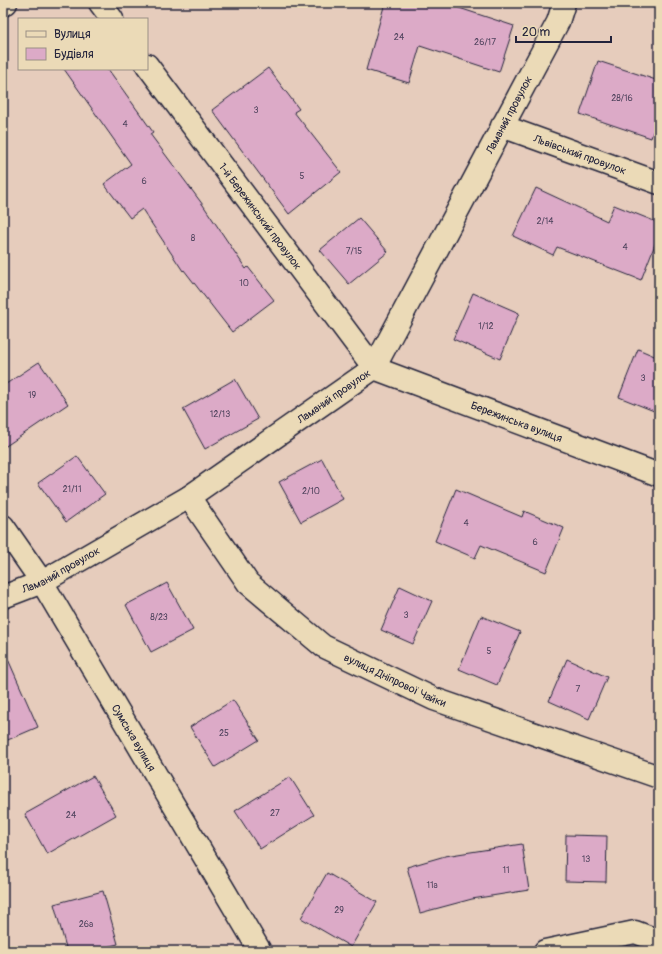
<svg xmlns="http://www.w3.org/2000/svg" width="662" height="954" viewBox="0 0 662 954" font-family="Pangolin,sans-serif">
  <style>
    .building { fill: #dcaac7; stroke: #22223b }
    .lines { fill: none; stroke-linecap: round; stroke-linejoin: round }
    .street-casing { stroke: #22223b; stroke-width: 25 }
    .secondary-casing { stroke: #22223b; stroke-width: 25 }
    .street { stroke: #ebdab7; stroke-width: 22 }
    .secondary { stroke: #ebdab7; stroke-width: 22 }
    .labels { text-anchor: middle; dominant-baseline: central; stroke-width: 4; stroke-linejoin: round; paint-order: stroke }
    .number-label { font-size: 9px; fill: #50445e }
    .street-label { font-size: 11px; fill: #22223b; stroke: #ebdab7 }
  </style>
  <rect width="100%" height="100%" fill="#e6ccbc"/>
  <filter id="ink" filterUnits="userSpaceOnUse"><feTurbulence type="fractalNoise" baseFrequency=".025" numOctaves="2"/><feDisplacementMap in="SourceGraphic" scale="8" xChannelSelector="R" yChannelSelector="G"/><feConvolveMatrix kernelMatrix="1 2 1 2 8 2 1 2 1" color-interpolation-filters="sRGB"/></filter>
  <g filter="url(#ink)">
    <g class="building">
      <path d="M385 3H444L514 26 499 72 420 46 409 83 366 70Z"/>
      <path d="M598 61 659 81V114L651 138 580 114Z"/>
      <path d="M268 68 299 109 294 112 341 172 289 214 212 110Z"/>
      <path d="M64 69H108L153 132 150 134 203 205 246 269 248 267 274 300 232 332 184 270 183 271 142 209 130 218 104 184 131 164Z"/>
      <path d="M536 188 607 221 614 205 659 223V234L641 280 557 247 553 255 513 236Z"/>
      <path d="M359 218 388 252 349 284 320 250Z"/>
      <path d="M473 293 519 313 500 359 453 339Z"/>
      <path d="M638 349 659 358V413L619 397Z"/>
      <path d="M39 362 68 404 3 448V386Z"/>
      <path d="M235 379 258 419 205 449 183 409Z"/>
      <path d="M77 456 105 494 66 522 38 483Z"/>
      <path d="M322 459 343 499 301 522 279 482Z"/>
      <path d="M456 489 522 517 524 511 564 528 546 572 481 545 475 558 435 541Z"/>
      <path d="M167 583 193 630 151 652 126 605Z"/>
      <path d="M400 586 432 601 413 644 381 630Z"/>
      <path d="M481 616 520 632 497 685 459 669Z"/>
      <path d="M3 648 38 727 3 742Z"/>
      <path d="M567 659 607 677 589 719 549 701Z"/>
      <path d="M233 700 259 740 215 767 190 727Z"/>
      <path d="M93 776 116 815 47 854 25 814Z"/>
      <path d="M290 777 314 815 260 849 235 811Z"/>
      <path d="M566 835 607 836 606 882 565 881Z"/>
      <path d="M522 844 529 890 472 899 420 913 407 867 445 856Z"/>
      <path d="M327 873 377 902 351 947 301 918Z"/>
      <path d="M103 891 118 944 90 951H67L54 904Z"/>
    </g>
    <g class="lines">
      <defs>
        <g id="street">
          <path d="M100 3 112 19"/>
          <path id="s1" d="M147 65 374 368 659 475"/>
          <path id="s2" d="M502 126 659 183"/>
          <path id="s3" d="M189 497 248 583 323 646 434 699 659 777"/>
          <path id="s4" d="M3 526 42 582 260 951"/>
          <path id="s5" d="M3 597 42 582 189 497 374 368 558 22 564 3"/>
          <path d="M545 951 635 932 659 941"/>
        </g>
        <path id="secondary" d="M3 5 6 3"/>
      </defs>
      <use href="#street" class="street-casing"/>
      <use href="#secondary" class="secondary-casing"/>
      <use href="#street" class="street"/>
      <use href="#secondary" class="secondary"/>
    </g>
  </g>
  <g class="labels">
    <g class="number-label">
      <text x="399" y="37">24</text>
      <text x="485" y="42">26/17</text>
      <text x="622" y="98">28/16</text>
      <text x="256" y="110">3</text>
      <text x="125" y="124">4</text>
      <text x="302" y="176">5</text>
      <text x="144" y="181">6</text>
      <text x="545" y="221">2/14</text>
      <text x="193" y="238">8</text>
      <text x="625" y="247">4</text>
      <text x="354" y="251">7/15</text>
      <text x="244" y="283">10</text>
      <text x="486" y="326">1/12</text>
      <text x="643" y="378">3</text>
      <text x="32" y="395">19</text>
      <text x="220" y="414">12/13</text>
      <text x="72" y="489">21/11</text>
      <text x="311" y="491">2/10</text>
      <text x="466" y="523">4</text>
      <text x="535" y="542">6</text>
      <text x="406" y="615">3</text>
      <text x="159" y="617">8/23</text>
      <text x="489" y="651">5</text>
      <text x="578" y="689">7</text>
      <text x="224" y="733">25</text>
      <text x="275" y="813">27</text>
      <text x="71" y="815">24</text>
      <text x="586" y="859">13</text>
      <text x="506" y="870">11</text>
      <text x="432" y="885">11а</text>
      <text x="339" y="910">29</text>
      <text x="86" y="924">26а</text>
    </g>
    <g class="street-label">
      <text stroke="none"><textPath href="#s5" startOffset="724">Ламаний провулок</textPath></text>
      <text stroke="none"><textPath href="#s2" startOffset="83">Львівський провулок</textPath></text>
      <text stroke="none"><textPath href="#s1" startOffset="189">1-й Бережинський провулок</textPath></text>
      <text stroke="none"><textPath href="#s5" startOffset="388">Ламаний провулок</textPath></text>
      <text stroke="none"><textPath href="#s1" startOffset="531">Бережинська вулиця</textPath></text>
      <text stroke="none"><textPath href="#s5" startOffset="64">Ламаний провулок</textPath></text>
      <text stroke="none"><textPath href="#s3" startOffset="282">вулиця Дніпрової Чайки</textPath></text>
      <text stroke="none"><textPath href="#s4" startOffset="249">Сумська вулиця</textPath></text>
    </g>
  </g>
  <rect width="662" height="954" fill="none" stroke="#ebdab7" stroke-width="16"/>
  <rect x="8" y="8" width="646" height="938" fill="none" stroke="#22223b" stroke-width="1.5" filter="url(#ink)"/>
  <rect x="18" y="18" width="130" height="52" fill="#ebdab7" stroke="#9b9085"/>
  <rect x="26" y="31" width="20" height="6" fill="#ebdab7" stroke="#9b9085"/>
  <text x="54" y="38" font-size="12" fill="#22223b">Вулиця</text>
  <rect x="26" y="48" width="20" height="12" fill="#dcaac7" stroke="#9b9085"/>
  <text x="54" y="58" font-size="12" fill="#22223b">Будівля</text>
  <path d="M516 36v6h95v-6" fill="none" stroke="#22223b" stroke-width="2"/>
  <text x="522" y="36" font-size="12" fill="#22223b" stroke="#ebdab7" stroke-width="3" paint-order="stroke">20 m</text>
</svg>
